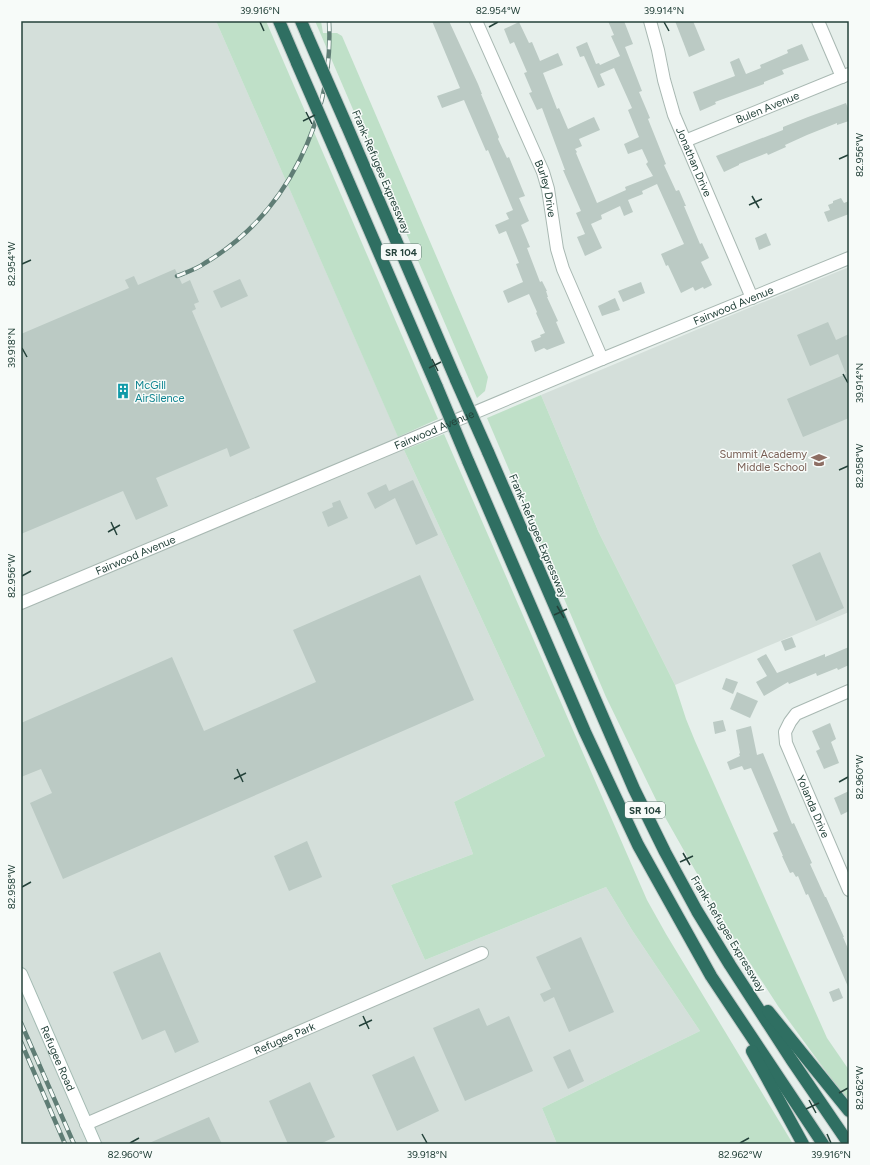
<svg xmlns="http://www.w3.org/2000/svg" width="870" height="1165" viewBox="0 0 870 1165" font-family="Figtree,sans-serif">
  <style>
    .built { fill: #d4dfda }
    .green { fill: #bfe0c8 }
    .building { fill: #bbcac4 }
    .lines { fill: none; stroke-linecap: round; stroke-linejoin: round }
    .minor-casing { stroke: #a8b8b2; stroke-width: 14 }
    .tertiary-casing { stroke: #a8b8b2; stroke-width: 14 }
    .secondary-casing { stroke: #a4bbb3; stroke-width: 14 }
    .motorway-casing { stroke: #c2cac8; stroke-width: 14 }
    .minor { stroke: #fff; stroke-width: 12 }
    .tertiary { stroke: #fff; stroke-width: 12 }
    .secondary { stroke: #fff; stroke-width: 12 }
    .motorway { stroke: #2f6f62; stroke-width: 12 }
    .rail-casing { stroke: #5f7d75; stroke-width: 4.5 }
    .rail { stroke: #f7fbf9; stroke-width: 3; stroke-dasharray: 9; stroke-linecap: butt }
    .motorway-bridge-casing { stroke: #c2cac8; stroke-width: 14; stroke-linecap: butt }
    .motorway-bridge { stroke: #2f6f62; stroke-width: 12 }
    .ticks { fill: none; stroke: #24423a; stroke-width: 1.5 }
    .labels { text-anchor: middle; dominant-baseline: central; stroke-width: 3; stroke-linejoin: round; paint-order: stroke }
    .shield { fill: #f7fbf9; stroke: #637a73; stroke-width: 1 }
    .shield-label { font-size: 10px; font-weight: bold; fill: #24423a }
    .street-label { font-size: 11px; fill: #24423a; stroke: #f7fbf9 }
    .culture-label { font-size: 11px; fill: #0d838f; stroke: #f7fbf9; text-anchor: start }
    .education-label { font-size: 11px; fill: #785e54; stroke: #f7fbf9; text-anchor: end }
    .neatline { fill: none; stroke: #24423a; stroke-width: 1.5 }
    .ticks-label { font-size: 10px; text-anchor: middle; fill: #24423a }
  </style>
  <rect width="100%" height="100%" fill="#e6efeb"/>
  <g class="built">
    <path d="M21 21H216L404 450 545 756 454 802 473 854 391 885 425 960 606 887 632 930 700 1031 542 1108 557 1144H21Z"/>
    <path d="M849 267V612L675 685 599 533 541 395 727 317Z"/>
  </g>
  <g class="green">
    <path d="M216 21H266L438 419 398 437Z"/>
    <path d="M315 21H321L323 33H337L342 36 488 377 485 391 477 398Z"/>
    <path d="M541 395 599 533 675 685 686 719 695 741 827 1038 849 1070V1103L778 1006 730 932 661 810 606 697 487 418Z"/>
    <path d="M444 434 647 900 666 934 793 1144H557L542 1108 700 1031 632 930 606 887 425 960 391 885 473 854 454 802 545 756 404 450Z"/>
  </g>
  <g class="building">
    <path d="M432 21H449L478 84 482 94H481L499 137 498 139 507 158 509 157 525 196 519 198 529 221 521 225 530 247 527 248 540 282 542 281 547 291H546L548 297H547L558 321 556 322 565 343 547 350 544 348 535 352 531 341 541 337 540 335 545 333 536 313 537 312 529 294 508 303 503 291 523 282 516 264 519 263 506 231 499 234 495 225 509 219 506 213 513 210 488 150 486 151 464 100 442 108 437 96 460 88Z"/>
    <path d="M608 21H624L633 44 625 47 642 91 639 92 650 118 648 119 666 164 664 165 676 191 679 190 686 206H684L700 244 702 243 709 258 701 262 712 285 704 289 703 287 695 291 693 287 681 293 668 265 666 266 661 254 684 244 657 184 642 191 643 194 628 200 633 212 624 216 620 206 601 215 602 219 591 224 602 248 585 256 577 237 585 234 576 213 581 211 563 170H565L542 108 537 110 529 93 532 92 524 73 527 72 514 42 510 44 504 29 519 22 529 43 532 42 540 61 558 53 563 65 543 73 557 109 559 108 568 129 594 117 600 130 579 139 582 146 575 149 577 152 576 153 597 203 626 190 625 187 653 176 646 164 648 162 642 149 628 154 624 144 639 137 628 110 632 108 614 68 600 74 605 85 598 88 584 56 580 57 576 47 587 42 596 64 599 63 600 65 620 56 611 36 614 35Z"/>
    <path d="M675 21H693L705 50 689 57Z"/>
    <path d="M802 44 809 60 782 70 784 74 764 82V84L715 102 716 104 700 111 693 92 735 76 730 62 739 58 746 74 761 68 760 65 788 53 787 50Z"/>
    <path d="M846 103 849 111V121L837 125V123L807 135 785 145 786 147 768 155 767 153 739 164V165L724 172 716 156 783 130V127L808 117Z"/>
    <path d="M841 198 844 203 849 201V214L828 222 824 212 830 210 828 205 833 203V201Z"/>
    <path d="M766 233 771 245 759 250 755 238Z"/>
    <path d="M175 269 182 284 190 280 199 302 194 304 196 309 192 311 250 448 230 457 227 448 156 478 168 506 136 520 123 491 21 534V334L129 288 125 280 134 276 138 285Z"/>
    <path d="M240 279 248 296 221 308 213 291Z"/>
    <path d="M641 282 645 293 623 302 618 291Z"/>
    <path d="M615 298 620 310 602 316 598 306Z"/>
    <path d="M828 322 836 340 849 334V418L803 437 787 399 846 374 838 354 810 366 797 335Z"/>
    <path d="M413 480 438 535 416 545 395 498 375 509 367 493 386 484 389 491Z"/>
    <path d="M340 500 348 518 328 527 322 512 333 507 332 503Z"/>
    <path d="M820 552 844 608 816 621 792 565Z"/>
    <path d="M420 575 474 700 63 879 30 803 52 793 41 769 21 777V723L172 657 204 731 316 682 293 630Z"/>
    <path d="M792 637 796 647 785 651 781 641Z"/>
    <path d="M849 647V665L838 670 837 668 817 676 816 673 789 684 788 682 764 696 756 682 767 676 757 659 766 654 777 673 825 654V657Z"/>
    <path d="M726 678 738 682 733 694 722 689Z"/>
    <path d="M737 692 758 701 750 718 730 709Z"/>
    <path d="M723 720 726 731 715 734 713 722Z"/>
    <path d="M830 723 836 739 831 742 839 763 824 769 816 751 820 749 812 731Z"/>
    <path d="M751 726 757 755 763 753 792 824 794 823 812 863 810 864 825 897H826L844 937H843L849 951V989L808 894 806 895 798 876 796 877 793 872 790 873 782 856H783L773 833 778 831 751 768 744 770 742 766 730 770 727 762 740 756 739 754 740 753 736 730Z"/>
    <path d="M849 791V811L841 815 834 798Z"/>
    <path d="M307 841 322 877 289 891 274 856Z"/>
    <path d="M581 937 614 1012 569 1032 554 997 544 1002 540 994 551 989 536 957Z"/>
    <path d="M160 952 199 1042 175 1053 165 1030 142 1040 113 972Z"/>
    <path d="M839 988 843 998 833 1002 829 992Z"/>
    <path d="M479 1008 487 1026 509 1016 533 1071 465 1101 433 1028Z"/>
    <path d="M570 1049 584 1081 568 1089 553 1057Z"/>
    <path d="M414 1056 439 1111 397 1131 372 1075Z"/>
    <path d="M310 1082 335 1137 320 1144H288L269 1101Z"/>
    <path d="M209 1117 222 1144H147Z"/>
  </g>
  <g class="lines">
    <defs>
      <g id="minor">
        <path id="s1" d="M476 21 543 172 548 189 557 249 563 269 602 359"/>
        <path id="s2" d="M650 21 658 50 664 80 674 115 752 298"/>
        <path d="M818 21 842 77"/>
        <path id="s3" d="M685 141 849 74"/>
        <path id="s4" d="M849 691 796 714 790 722 785 732 786 743 849 890"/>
        <path id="s5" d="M86 1124 482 953"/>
      </g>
      <g id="tertiary">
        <path id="s6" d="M21 603 602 359 849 258"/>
      </g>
      <g id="secondary">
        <path id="s7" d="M21 974 95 1144"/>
      </g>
      <g id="motorway">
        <path d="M279 21 297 63"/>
        <path d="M301 21 307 35"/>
        <path d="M346 124 456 380"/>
        <path d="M337 155 437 387"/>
        <path d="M488 452 634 789 665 852 697 911 730 965 791 1059 849 1144"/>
        <path d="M468 461 585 732 638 845 711 976 823 1144"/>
        <path d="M768 1011 849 1111"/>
        <path d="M752 1051 803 1144"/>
      </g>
    </defs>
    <use href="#minor" class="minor-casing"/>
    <use href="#tertiary" class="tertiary-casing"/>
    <use href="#secondary" class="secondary-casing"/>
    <use href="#motorway" class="motorway-casing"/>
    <use href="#minor" class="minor"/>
    <use href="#tertiary" class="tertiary"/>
    <use href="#secondary" class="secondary"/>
    <use href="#motorway" class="motorway"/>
    <defs>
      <g id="rail">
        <path d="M177 276C187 272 197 269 205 263 288 214 334 116 329 21"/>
        <path d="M21 1023 74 1144"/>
        <path d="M21 1042 65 1144"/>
      </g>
    </defs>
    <use href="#rail" class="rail-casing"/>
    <use href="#rail" class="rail"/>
    <defs>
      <g id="motorway-bridge">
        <path d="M307 35 346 124"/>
        <path d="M297 63 337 155"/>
        <path d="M456 380 488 452"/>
        <path d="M437 387 468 461"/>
      </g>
    </defs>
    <use href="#motorway-bridge" class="motorway-bridge-casing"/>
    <use href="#motorway-bridge" class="motorway-bridge"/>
  </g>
  <path class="ticks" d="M260 22 264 31M664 22 669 31M489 27 498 22M306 112 312 124M303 121 315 115M839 159 848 155M752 196 759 208M749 205 762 199M22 264 31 260M22 348 27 357M432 359 438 371M429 368 441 362M843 374 848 383M839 470 848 466M111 522 117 535M108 532 120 525M22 576 31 571M557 606 564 618M554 615 567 609M237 769 243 782M234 779 246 773M839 782 848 777M683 853 690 865M680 862 693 856M22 887 31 882M363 1016 369 1029M359 1026 372 1020M839 1093 848 1088M809 1100 816 1113M806 1109 819 1103M422 1134 427 1143M827 1134 831 1143M130 1143 139 1138M740 1143 749 1138"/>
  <defs>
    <symbol id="building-bare" viewBox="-9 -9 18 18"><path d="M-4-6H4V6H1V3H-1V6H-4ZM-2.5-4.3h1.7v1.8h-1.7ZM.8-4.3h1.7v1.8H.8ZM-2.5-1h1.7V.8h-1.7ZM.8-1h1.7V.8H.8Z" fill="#0f9aa8" stroke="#f7fbf9" stroke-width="2.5" paint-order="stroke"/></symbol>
    <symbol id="school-bare" viewBox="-9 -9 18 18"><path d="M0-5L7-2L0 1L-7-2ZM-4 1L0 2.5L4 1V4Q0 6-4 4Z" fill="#8d6e63" stroke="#f7fbf9" stroke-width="2.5" paint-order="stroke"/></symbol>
  </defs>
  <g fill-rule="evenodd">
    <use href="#building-bare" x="112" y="380" width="22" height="22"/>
    <use href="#school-bare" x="808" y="449" width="22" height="22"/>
  </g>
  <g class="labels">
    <g class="shield">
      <rect x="381" y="244" width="40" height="16" rx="3"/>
      <rect x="625" y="802" width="40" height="16" rx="3"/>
    </g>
    <g class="shield-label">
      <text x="401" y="252">SR 104</text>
      <text x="645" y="810">SR 104</text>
    </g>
    <g class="street-label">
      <text stroke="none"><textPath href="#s3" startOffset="89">Bulen Avenue</textPath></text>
      <text stroke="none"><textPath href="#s2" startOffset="148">Jonathan Drive</textPath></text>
      <text transform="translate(381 172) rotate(67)">Frank-Refugee Expressway</text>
      <text stroke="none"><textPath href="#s1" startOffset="182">Burley Drive</textPath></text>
      <text stroke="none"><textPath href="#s6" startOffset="772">Fairwood Avenue</textPath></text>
      <text stroke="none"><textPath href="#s6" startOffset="448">Fairwood Avenue</textPath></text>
      <text transform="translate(538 536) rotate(67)">Frank-Refugee Expressway</text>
      <text stroke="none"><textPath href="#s6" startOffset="124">Fairwood Avenue</textPath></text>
      <text stroke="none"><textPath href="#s4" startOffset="159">Yolanda Drive</textPath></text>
      <text transform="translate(728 934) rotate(59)">Frank-Refugee Expressway</text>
      <text stroke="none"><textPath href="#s5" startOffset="216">Refugee Park</textPath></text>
      <text stroke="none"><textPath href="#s7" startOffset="92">Refugee Road</textPath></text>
    </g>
    <g class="culture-label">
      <text x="135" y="385">McGill<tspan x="135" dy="13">AirSilence</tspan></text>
    </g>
    <g class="education-label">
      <text x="807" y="454">Summit Academy<tspan x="807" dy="13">Middle School</tspan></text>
    </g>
  </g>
  <rect width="870" height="1165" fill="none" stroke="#f7fbf9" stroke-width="44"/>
  <rect x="22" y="22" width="826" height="1121" class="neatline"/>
  <g class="ticks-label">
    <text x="260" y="14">39.916°N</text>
    <text x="498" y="14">82.954°W</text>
    <text x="664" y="14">39.914°N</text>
    <text transform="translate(859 155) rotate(-90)" y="4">82.956°W</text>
    <text transform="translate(11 264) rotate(-90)" y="4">82.954°W</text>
    <text transform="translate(11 348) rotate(-90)" y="4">39.918°N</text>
    <text transform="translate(859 383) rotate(-90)" y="4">39.914°N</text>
    <text transform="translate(859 466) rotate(-90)" y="4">82.958°W</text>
    <text transform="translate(11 576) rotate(-90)" y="4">82.956°W</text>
    <text transform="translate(859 777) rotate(-90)" y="4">82.960°W</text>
    <text transform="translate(11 887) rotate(-90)" y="4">82.958°W</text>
    <text transform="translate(859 1088) rotate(-90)" y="4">82.962°W</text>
    <text x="130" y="1158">82.960°W</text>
    <text x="427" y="1158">39.918°N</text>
    <text x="740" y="1158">82.962°W</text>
    <text x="831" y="1158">39.916°N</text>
  </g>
</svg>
